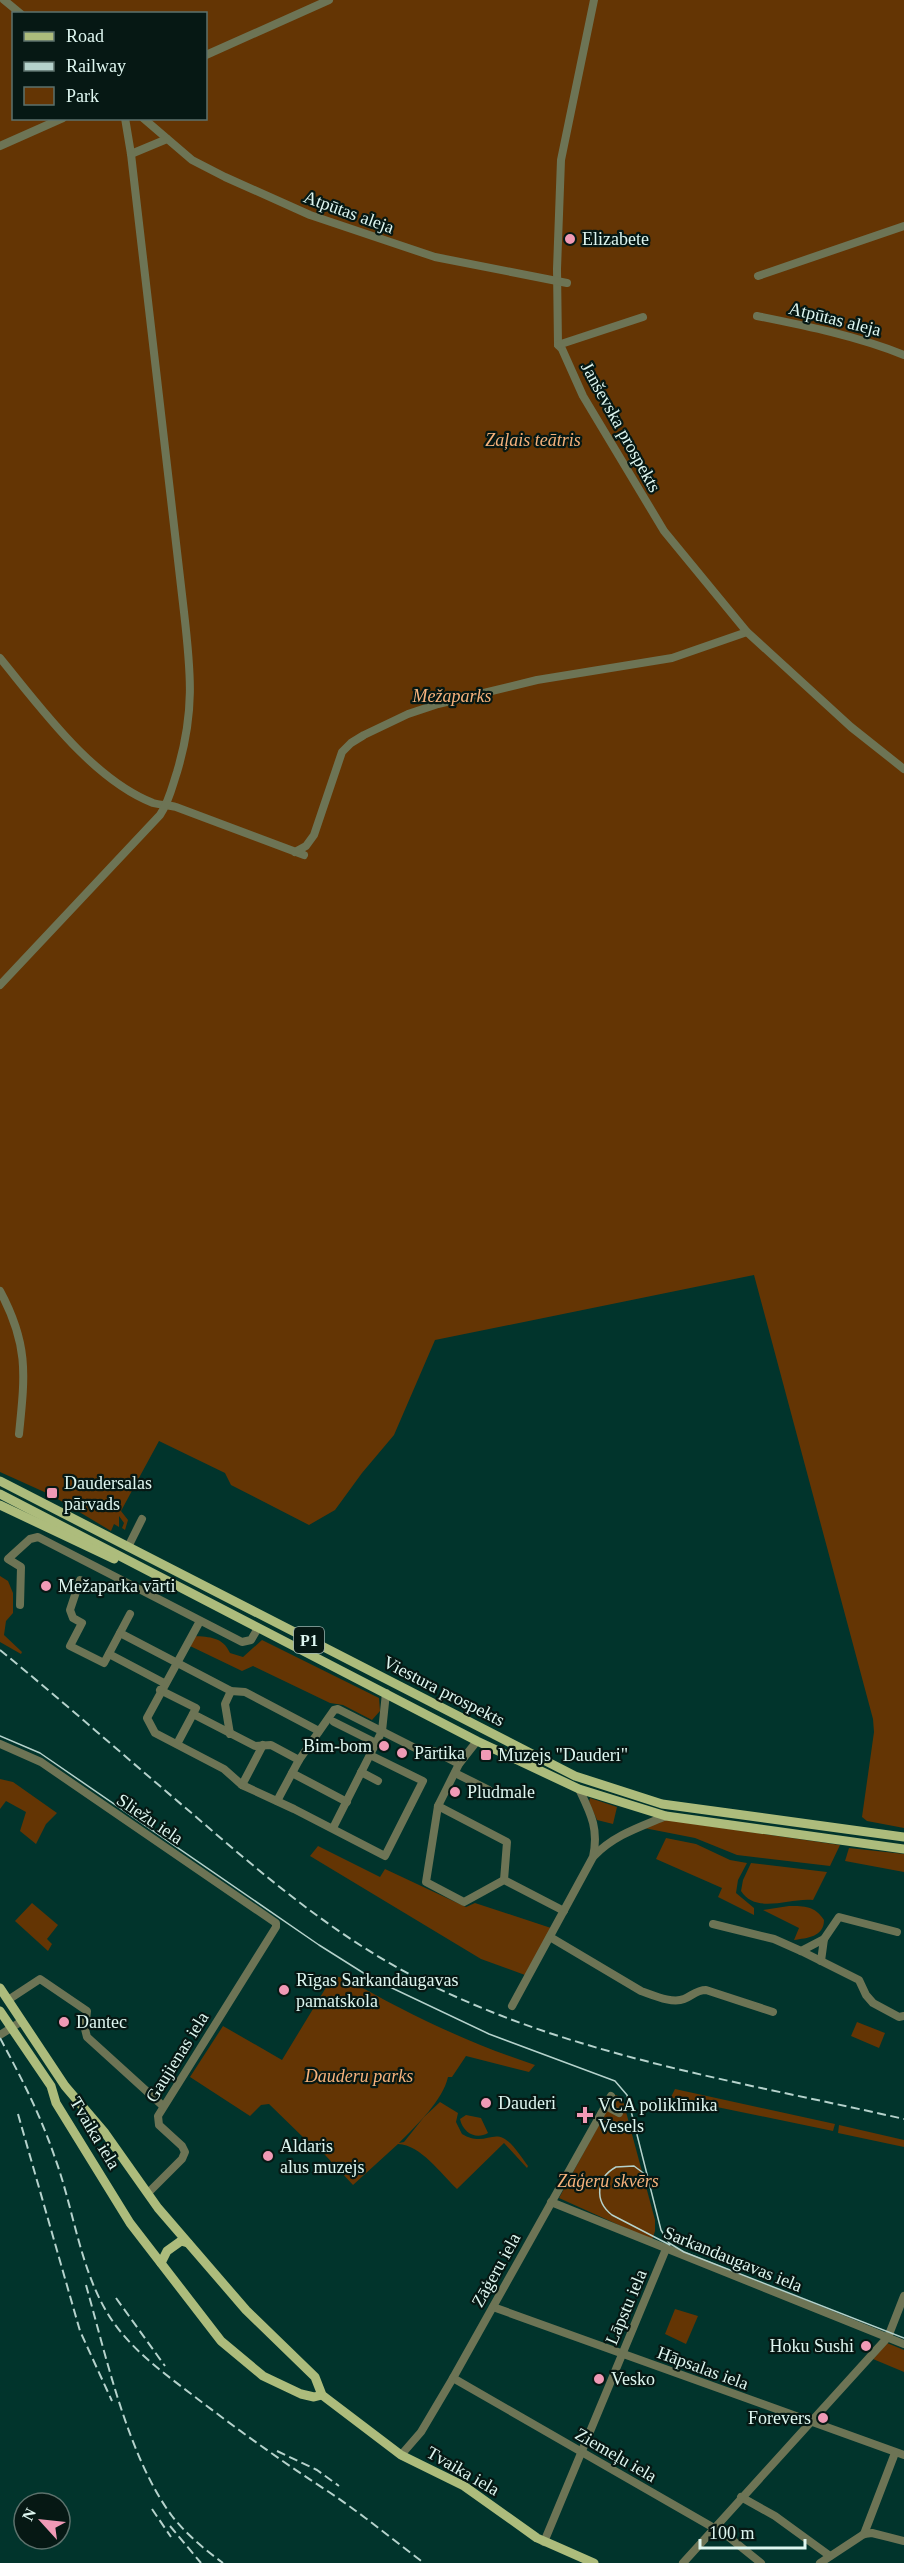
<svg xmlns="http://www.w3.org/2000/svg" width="904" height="2563" viewBox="0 0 904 2563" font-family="Georgia,serif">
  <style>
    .green { fill: #643504; fill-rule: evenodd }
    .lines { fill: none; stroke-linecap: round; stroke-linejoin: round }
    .minor { stroke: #6d7455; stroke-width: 8 }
    .major { stroke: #adbc7c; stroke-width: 9 }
    .tram { stroke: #b5d2cc; stroke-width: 1.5 }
    .rail { stroke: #b5d2cc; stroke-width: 2; stroke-dasharray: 9 4.5; stroke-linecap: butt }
    .poi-dot { fill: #f09ab6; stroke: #061814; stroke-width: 2 }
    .labels { text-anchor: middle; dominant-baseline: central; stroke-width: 4.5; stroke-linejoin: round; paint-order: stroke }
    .shield { fill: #061814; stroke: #9db3ae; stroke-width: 1.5 }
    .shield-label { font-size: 16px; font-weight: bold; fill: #def6f0 }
    .street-label { font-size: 18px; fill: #def6f0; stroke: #061814 }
    .poi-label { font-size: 18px; fill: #def6f0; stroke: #061814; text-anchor: start }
    .park-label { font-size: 18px; font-style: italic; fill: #f6b27c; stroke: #061814 }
  </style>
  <rect width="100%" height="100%" fill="#01342c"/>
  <g class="green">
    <path d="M0 0H904V1828L867 1821 862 1817 874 1732 873 1719 754 1275 435 1340 394 1435 362 1473 335 1510 309 1525 231 1485 225 1473 159 1441 121 1511 128 1520 125 1530 122 1528 124 1523 119 1516V1527L114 1524 111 1531 51 1495 0 1472ZM14 14H206V118H14Z"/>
    <path d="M0 1576 8 1581 13 1593V1613L6 1621 4 1635 22 1652 21 1654 0 1642Z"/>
    <path d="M194 1636C210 1637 223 1637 230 1653L243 1657 262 1640 379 1698 380 1711 372 1720 343 1705 330 1703 253 1666 242 1671 190 1646Z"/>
    <path d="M0 1779 13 1782 57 1813 46 1824 36 1844 20 1831 26 1812 6 1801 0 1809Z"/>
    <path d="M590 1798 617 1807 613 1824 597 1820 589 1802Z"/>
    <path d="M666 1820 840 1845 830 1866 737 1855 695 1838 644 1828Z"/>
    <path d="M666 1838 696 1844 730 1860 747 1863 738 1880 736 1893 754 1908V1915L718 1897 722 1888 656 1859Z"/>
    <path d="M318 1846 380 1877 385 1869 466 1907 475 1903 551 1928 525 1975 481 1959 310 1856Z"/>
    <path d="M849 1848 904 1854V1872L845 1861Z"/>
    <path d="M751 1863 827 1872 813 1900C791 1897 756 1915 741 1891L743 1880Z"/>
    <path d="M32 1903 58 1925 47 1939 52 1944 48 1951 15 1921Z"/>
    <path d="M789 1906C805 1906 815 1906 824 1920 824 1937 807 1938 794 1940L799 1928 763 1910Z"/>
    <path d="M333 1976 345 1978C406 2013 468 2043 535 2065L529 2072 466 2056 452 2077H448C443 2100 417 2125 399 2143L404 2142 424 2117 440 2102 458 2113 456 2122 462 2134C482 2146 491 2132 503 2138 513 2143 521 2157 528 2166L527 2168 504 2143 457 2189C441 2174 421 2145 398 2144L353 2185 313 2142 307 2141 269 2104 261 2105 250 2116 190 2077 223 2026 282 2060Z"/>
    <path d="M857 2022 885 2033 879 2048 851 2036Z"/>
    <path d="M675 2089 835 2124 833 2131 673 2098 671 2097Z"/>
    <path d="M615 2095 622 2097 655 2220V2231L652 2240 559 2198Z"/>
    <path d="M466 2115 481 2118 488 2133C476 2140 463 2133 460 2119Z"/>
    <path d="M839 2125 904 2140V2147L838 2133Z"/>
    <path d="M675 2309 698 2316 686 2344 665 2334Z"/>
    <path d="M887 2343 904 2350V2372L873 2359Z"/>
  </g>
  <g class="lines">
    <g class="minor">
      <path d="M4 0 21 14"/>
      <path d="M594 0 561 160 557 269 558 345 562 349 583 396 664 531 747 632 851 727 904 769"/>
      <path d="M206 55 329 0"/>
      <path d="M143 118 192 160 225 177 310 215 435 257 567 283"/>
      <path d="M0 146 63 118"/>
      <path d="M131 154 167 139"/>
      <path d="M758 276 904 226"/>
      <path d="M757 316C807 326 857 336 904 355"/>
      <path d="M558 345 643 317"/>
      <path d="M0 658C41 708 92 779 153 803 160 805 169 805 176 807L304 855"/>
      <path d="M295 852 306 846 314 835 342 752 351 743 364 735 408 714 438 704 537 680 672 658 747 632"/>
      <path d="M0 985 160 815C169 802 172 787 177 772 195 712 191 673 184 612L131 154 125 118"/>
      <path d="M0 1291C29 1345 25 1375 19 1434"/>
      <path d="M128 1547 142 1519"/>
      <path d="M80 1580 70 1610 73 1618 82 1623 70 1646 104 1663 130 1614"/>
      <path d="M20 1605 21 1567 8 1559 30 1539 38 1537 242 1642 251 1640 258 1628"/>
      <path d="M200 1621 147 1718 155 1733 224 1769 242 1785 294 1809 385 1856 423 1781 370 1755"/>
      <path d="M120 1633 231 1691 245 1692 319 1731"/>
      <path d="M109 1654 164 1683"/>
      <path d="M160 1690 196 1708 193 1714 255 1746 271 1745 299 1760"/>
      <path d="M334 1722 376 1743"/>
      <path d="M230 1734 225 1704 231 1691"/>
      <path d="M477 1741 459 1764 438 1806 426 1882 464 1902 504 1880 564 1911"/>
      <path d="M0 1744 41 1762 276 1923V1927L158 2116 159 2125 182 2146 185 2152 182 2159 148 2193"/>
      <path d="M177 1744 193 1714"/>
      <path d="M361 1772 378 1781"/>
      <path d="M292 1773 347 1802"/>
      <path d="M455 1773 489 1790"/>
      <path d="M242 1785 263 1745"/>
      <path d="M277 1801 299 1760 334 1710 338 1709 425 1753 434 1751 459 1764"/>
      <path d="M438 1806 507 1842 504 1880"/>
      <path d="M333 1828 382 1731 386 1693"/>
      <path d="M594 1856C614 1835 640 1827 666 1816"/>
      <path d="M713 1924 774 1939 801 1951 859 1980 866 1995 873 2003 899 2017 904 2016"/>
      <path d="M550 1937 641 1991C653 1995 672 2004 684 1999 692 1996 696 1990 706 1990L773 2012"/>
      <path d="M801 1951 824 1939"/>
      <path d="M821 1961 824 1939 839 1917 897 1932"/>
      <path d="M8 2000 40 1979 87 2011 85 2029 87 2037 163 2106"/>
      <path d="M512 2006 593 1857C599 1829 591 1814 579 1789"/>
      <path d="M0 2035 22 2021"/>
      <path d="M606 2106 619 2113"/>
      <path d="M551 2202 904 2344"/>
      <path d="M493 2307 904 2455"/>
      <path d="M453 2378 714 2528 720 2530 761 2563"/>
      <path d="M401 2455 421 2432 453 2378 611 2096"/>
      <path d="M741 2497 775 2516 830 2556"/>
      <path d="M864 2534 895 2453"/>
      <path d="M544 2542 666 2249"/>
      <path d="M683 2563 888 2337 904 2296"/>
      <path d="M820 2563 864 2534 872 2533 904 2541"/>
    </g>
    <g class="major">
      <path d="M0 1481 575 1776 662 1804 904 1837"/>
      <path d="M0 1494 477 1741 579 1789 666 1816 904 1849"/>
      <path d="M0 1505 114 1559"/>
      <path d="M0 1988 65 2086 105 2133 158 2208 246 2310 315 2377 322 2395 401 2455 464 2486 537 2538 594 2563"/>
      <path d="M0 2011 51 2086 56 2103 130 2223 221 2341 263 2376 301 2394 314 2397 322 2395"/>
      <path d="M161 2263 167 2251 181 2241 188 2243"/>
    </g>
    <g class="tram">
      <path d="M0 1736 40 1753 319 1945 373 1979 489 2034 615 2081 627 2095 661 2230 669 2243 684 2252 904 2338"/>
      <path d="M650 2178 634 2166 616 2167C596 2178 594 2201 612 2215L670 2245"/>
    </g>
    <g class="rail">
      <path d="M0 1650C66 1704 130 1761 195 1816 260 1872 324 1927 400 1969 555 2054 734 2080 904 2119"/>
      <path d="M0 2038C21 2077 41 2116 55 2158 73 2207 79 2263 105 2309 127 2348 164 2373 199 2400 241 2432 284 2463 329 2492 362 2514 392 2539 424 2563"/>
      <path d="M18 2114 80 2331 112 2401"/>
      <path d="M86 2285C106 2356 128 2457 172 2516 186 2534 204 2549 223 2563"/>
      <path d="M116 2298 165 2366"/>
      <path d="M277 2451 317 2470 339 2486"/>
      <path d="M152 2509 171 2537"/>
      <path d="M170 2526 201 2563"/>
    </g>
  </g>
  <g class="poi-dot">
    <circle cx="570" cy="239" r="6"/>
    <rect x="46" y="1487" width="12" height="12" rx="3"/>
    <circle cx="46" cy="1586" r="6"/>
    <circle cx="384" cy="1746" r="6"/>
    <circle cx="402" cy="1753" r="6"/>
    <rect x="480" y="1749" width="12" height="12" rx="3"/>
    <circle cx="455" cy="1792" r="6"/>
    <circle cx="284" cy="1990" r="6"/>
    <circle cx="64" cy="2022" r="6"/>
    <circle cx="486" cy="2103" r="6"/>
    <path d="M582 2106h6v6h6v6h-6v6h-6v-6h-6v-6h6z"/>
    <circle cx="268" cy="2156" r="6"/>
    <circle cx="866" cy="2346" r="6"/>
    <circle cx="599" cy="2379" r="6"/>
    <circle cx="823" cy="2418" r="6"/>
  </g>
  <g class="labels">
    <rect class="shield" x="294" y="1627" width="30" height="26" rx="4.5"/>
    <g class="shield-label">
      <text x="309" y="1640">P1</text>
    </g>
    <g class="street-label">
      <text transform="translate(349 212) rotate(20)">Atpūtas aleja</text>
      <text transform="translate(835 319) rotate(14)">Atpūtas aleja</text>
      <text transform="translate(621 427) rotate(61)">Janševska prospekts</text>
      <text transform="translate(444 1691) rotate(27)">Viestura prospekts</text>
      <text transform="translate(150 1819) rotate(34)">Sliežu iela</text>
      <text transform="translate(177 2057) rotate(-58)">Gaujienas iela</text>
      <text transform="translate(95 2133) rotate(59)">Tvaika iela</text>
      <text transform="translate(733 2259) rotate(22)">Sarkandaugavas iela</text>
      <text transform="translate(496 2270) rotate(-61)">Zāģeru iela</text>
      <text transform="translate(626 2307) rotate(-67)">Lāpstu iela</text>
      <text transform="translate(703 2368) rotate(20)">Hāpsalas iela</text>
      <text transform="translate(616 2455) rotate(30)">Ziemeļu iela</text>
      <text transform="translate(463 2471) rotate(30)">Tvaika iela</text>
    </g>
    <g class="poi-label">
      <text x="582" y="239">Elizabete</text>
      <text x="64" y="1483">Daudersalas<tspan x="64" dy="21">pārvads</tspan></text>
      <text x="58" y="1586">Mežaparka vārti</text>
      <text x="372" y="1746" text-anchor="end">Bim-bom</text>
      <text x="414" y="1753">Pārtika</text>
      <text x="498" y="1755">Muzejs "Dauderi"</text>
      <text x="467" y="1792">Pludmale</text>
      <text x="296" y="1980">Rīgas Sarkandaugavas<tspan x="296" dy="21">pamatskola</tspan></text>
      <text x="76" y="2022">Dantec</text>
      <text x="498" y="2103">Dauderi</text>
      <text x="598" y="2105">VCA poliklīnika<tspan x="598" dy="21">Vesels</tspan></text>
      <text x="280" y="2146">Aldaris<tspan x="280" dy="21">alus muzejs</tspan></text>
      <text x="854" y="2346" text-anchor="end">Hoku Sushi</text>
      <text x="611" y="2379">Vesko</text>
      <text x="811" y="2418" text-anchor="end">Forevers</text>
    </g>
    <g class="park-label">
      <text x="533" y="440">Zaļais teātris</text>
      <text x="452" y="696">Mežaparks</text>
      <text x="359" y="2076">Dauderu parks</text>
      <text x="608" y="2181">Zāģeru skvērs</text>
    </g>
  </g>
  <rect x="12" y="12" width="195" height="108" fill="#061814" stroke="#5c716c" stroke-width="1.5"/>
  <rect x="24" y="32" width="30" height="9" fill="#adbc7c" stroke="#5c716c" stroke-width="1.5"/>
  <text x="66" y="42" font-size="18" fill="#def6f0">Road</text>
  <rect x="24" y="62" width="30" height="9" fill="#b5d2cc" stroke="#5c716c" stroke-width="1.5"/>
  <text x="66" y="72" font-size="18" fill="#def6f0">Railway</text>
  <rect x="24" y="87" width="30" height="18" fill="#643504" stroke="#5c716c" stroke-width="1.5"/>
  <text x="66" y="102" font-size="18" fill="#def6f0">Park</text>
  <g transform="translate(42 2521) rotate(297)"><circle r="28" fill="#061814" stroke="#5c716c" stroke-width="1.5"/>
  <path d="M0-4.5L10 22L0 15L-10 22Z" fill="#f09ab6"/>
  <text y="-9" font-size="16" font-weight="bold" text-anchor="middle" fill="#def6f0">N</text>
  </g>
  <path d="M700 2539v9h105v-9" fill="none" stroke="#def6f0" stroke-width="3"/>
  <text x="709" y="2539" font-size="18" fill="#def6f0" stroke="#061814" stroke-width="4.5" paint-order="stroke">100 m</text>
</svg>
